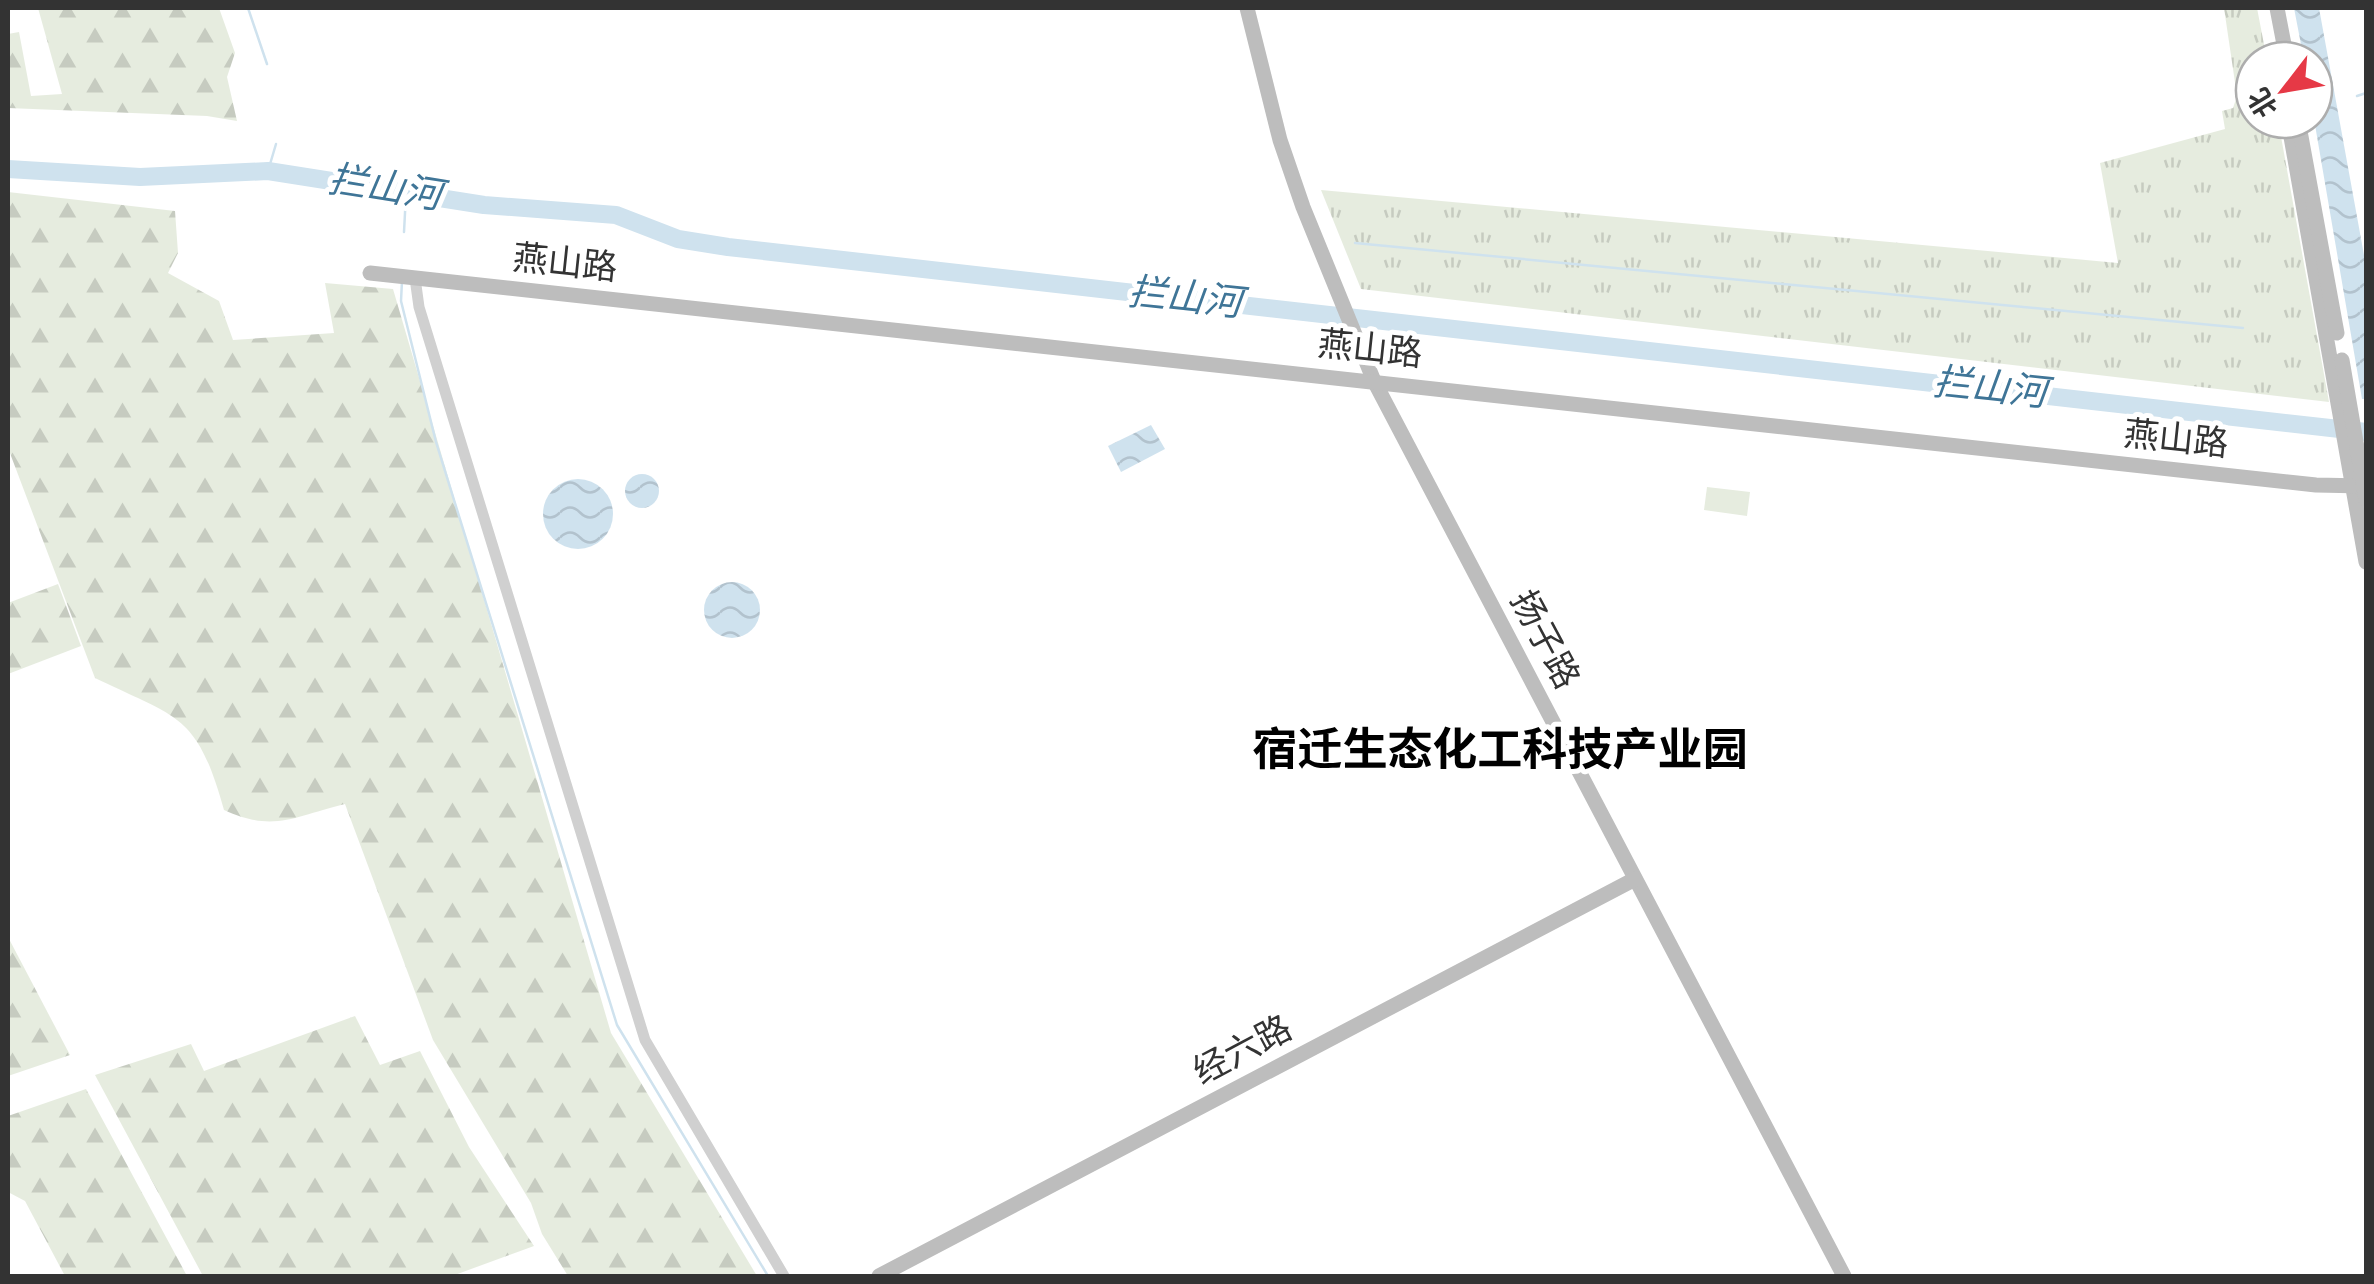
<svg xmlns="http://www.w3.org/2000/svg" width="2374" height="1284" viewBox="0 0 2374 1284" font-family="'Alegreya Sans','Noto Sans SC',sans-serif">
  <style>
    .grass { fill: url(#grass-tufts) }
    .forest { fill: url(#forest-firs) }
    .garden { fill: #e6ecdf }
    .water { fill: url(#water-waves) }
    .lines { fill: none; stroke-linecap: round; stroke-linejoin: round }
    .stream { stroke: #cfe2ee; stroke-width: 2.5 }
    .river { stroke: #cfe2ee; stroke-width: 18 }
    .street { stroke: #d0d0d0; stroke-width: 11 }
    .secondary { stroke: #bdbdbd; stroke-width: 15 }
    .labels { text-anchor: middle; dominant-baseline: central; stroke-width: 10; stroke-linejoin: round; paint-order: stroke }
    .street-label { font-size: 35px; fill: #333; stroke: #fff }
    .water-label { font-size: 38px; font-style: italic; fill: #3f7597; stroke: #fff }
    .district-label { font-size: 45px; font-weight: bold; fill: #000; stroke: #fff }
  </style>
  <defs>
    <pattern id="grass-tufts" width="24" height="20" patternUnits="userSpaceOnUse" patternTransform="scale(2.5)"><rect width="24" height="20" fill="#e6ecdf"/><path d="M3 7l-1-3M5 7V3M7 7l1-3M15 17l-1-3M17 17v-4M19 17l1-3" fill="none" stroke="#c6cbc0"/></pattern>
    <pattern id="forest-firs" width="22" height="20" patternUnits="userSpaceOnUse" patternTransform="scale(2.5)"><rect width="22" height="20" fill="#e6ecdf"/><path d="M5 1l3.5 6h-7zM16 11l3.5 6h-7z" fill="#c6cbc0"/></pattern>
    <pattern id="water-waves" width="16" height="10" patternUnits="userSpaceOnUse" patternTransform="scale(2.5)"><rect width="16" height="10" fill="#cfe2ee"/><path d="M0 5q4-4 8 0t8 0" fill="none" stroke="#b2c2cd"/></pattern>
  </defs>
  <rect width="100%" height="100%" fill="#fff"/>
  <path class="grass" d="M2224 8H2257L2267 60H2254V120H2278L2329 402 1361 289 1321 190 2118 263 2100 163 2225 129 2222 111 2233 108 2237 96Z"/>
  <g class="forest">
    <path d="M38 8H219L235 53 227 77 237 121 207 116 8 108V34L19 32 31 96 62 94Z"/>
    <path d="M8 192 175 211 178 253 168 273 219 301 233 340 334 333 325 283 393 289 611 1033 757 1276H568L542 1234 531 1203 433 1040 345 804C295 816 274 833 224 810 197 714 180 719 95 678L8 448Z"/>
    <path d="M58 584 81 646 8 674V603Z"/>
    <path d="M8 937 70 1055 8 1076Z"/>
    <path d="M355 1016 380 1065 420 1051 469 1147 534 1246 452 1276H203L95 1075 191 1044 204 1071Z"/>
    <path d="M86 1089 187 1276H65L25 1201 8 1192V1116Z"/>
  </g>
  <path class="garden" d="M1707 487 1750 492 1747 516 1704 510Z"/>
  <g class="water">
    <path d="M2294 8H2319L2366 266V399H2362L2314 119V60H2304Z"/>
    <path d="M1151 425 1165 449 1121 472 1108 446Z"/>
    <circle cx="642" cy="491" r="17"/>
    <circle cx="578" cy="514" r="35"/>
    <circle cx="732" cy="610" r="28"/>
  </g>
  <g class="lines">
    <g class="stream">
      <path d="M248 8 267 64"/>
      <path d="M2357 96 2366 93"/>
      <path d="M268 171 276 144"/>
      <path d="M404 232 406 194"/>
      <path d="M1355 243 2243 328"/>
      <path d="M402 281 401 301 436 442 617 1025 768 1276"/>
    </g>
    <path class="river" d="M8 169 140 177 268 171 484 205 616 215 678 239 728 247 2366 432"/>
    <path class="street" d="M415 278 419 307 645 1040 784 1276"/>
    <g class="secondary">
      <path d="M1247 8 1280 140 1303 207 1374 381 1844 1276"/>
      <path d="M2277 8 2287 60"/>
      <path d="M2288 120 2366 562"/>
      <path d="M2298 120 2337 333"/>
      <path d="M370 273 2316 485 2364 486"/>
      <path d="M2342 360 2366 500"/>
      <path d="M879 1276 1635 879"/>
    </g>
  </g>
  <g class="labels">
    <g class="street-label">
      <text transform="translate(565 264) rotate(6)">燕山路</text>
      <text transform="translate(1370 350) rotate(6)">燕山路</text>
      <text transform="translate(2176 440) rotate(6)">燕山路</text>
      <text transform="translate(1544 640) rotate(62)">扬子路</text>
      <text transform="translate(1243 1051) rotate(-28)">经六路</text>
    </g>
    <g class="water-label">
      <text transform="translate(385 189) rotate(9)">拦山河</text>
      <text transform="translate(1185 299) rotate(6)">拦山河</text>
      <text transform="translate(1990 389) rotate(6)">拦山河</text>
    </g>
    <g class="district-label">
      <text x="1500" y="751">宿迁生态化工科技产业园</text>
    </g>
  </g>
  <rect width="2374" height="1284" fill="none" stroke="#333333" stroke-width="20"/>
  <g transform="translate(2284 90) rotate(239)"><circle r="48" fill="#ffffff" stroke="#adadad" stroke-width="2.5"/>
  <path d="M0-8L18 38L0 25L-18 38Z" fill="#e63946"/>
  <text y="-15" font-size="28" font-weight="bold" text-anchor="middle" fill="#333333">北</text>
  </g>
</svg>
